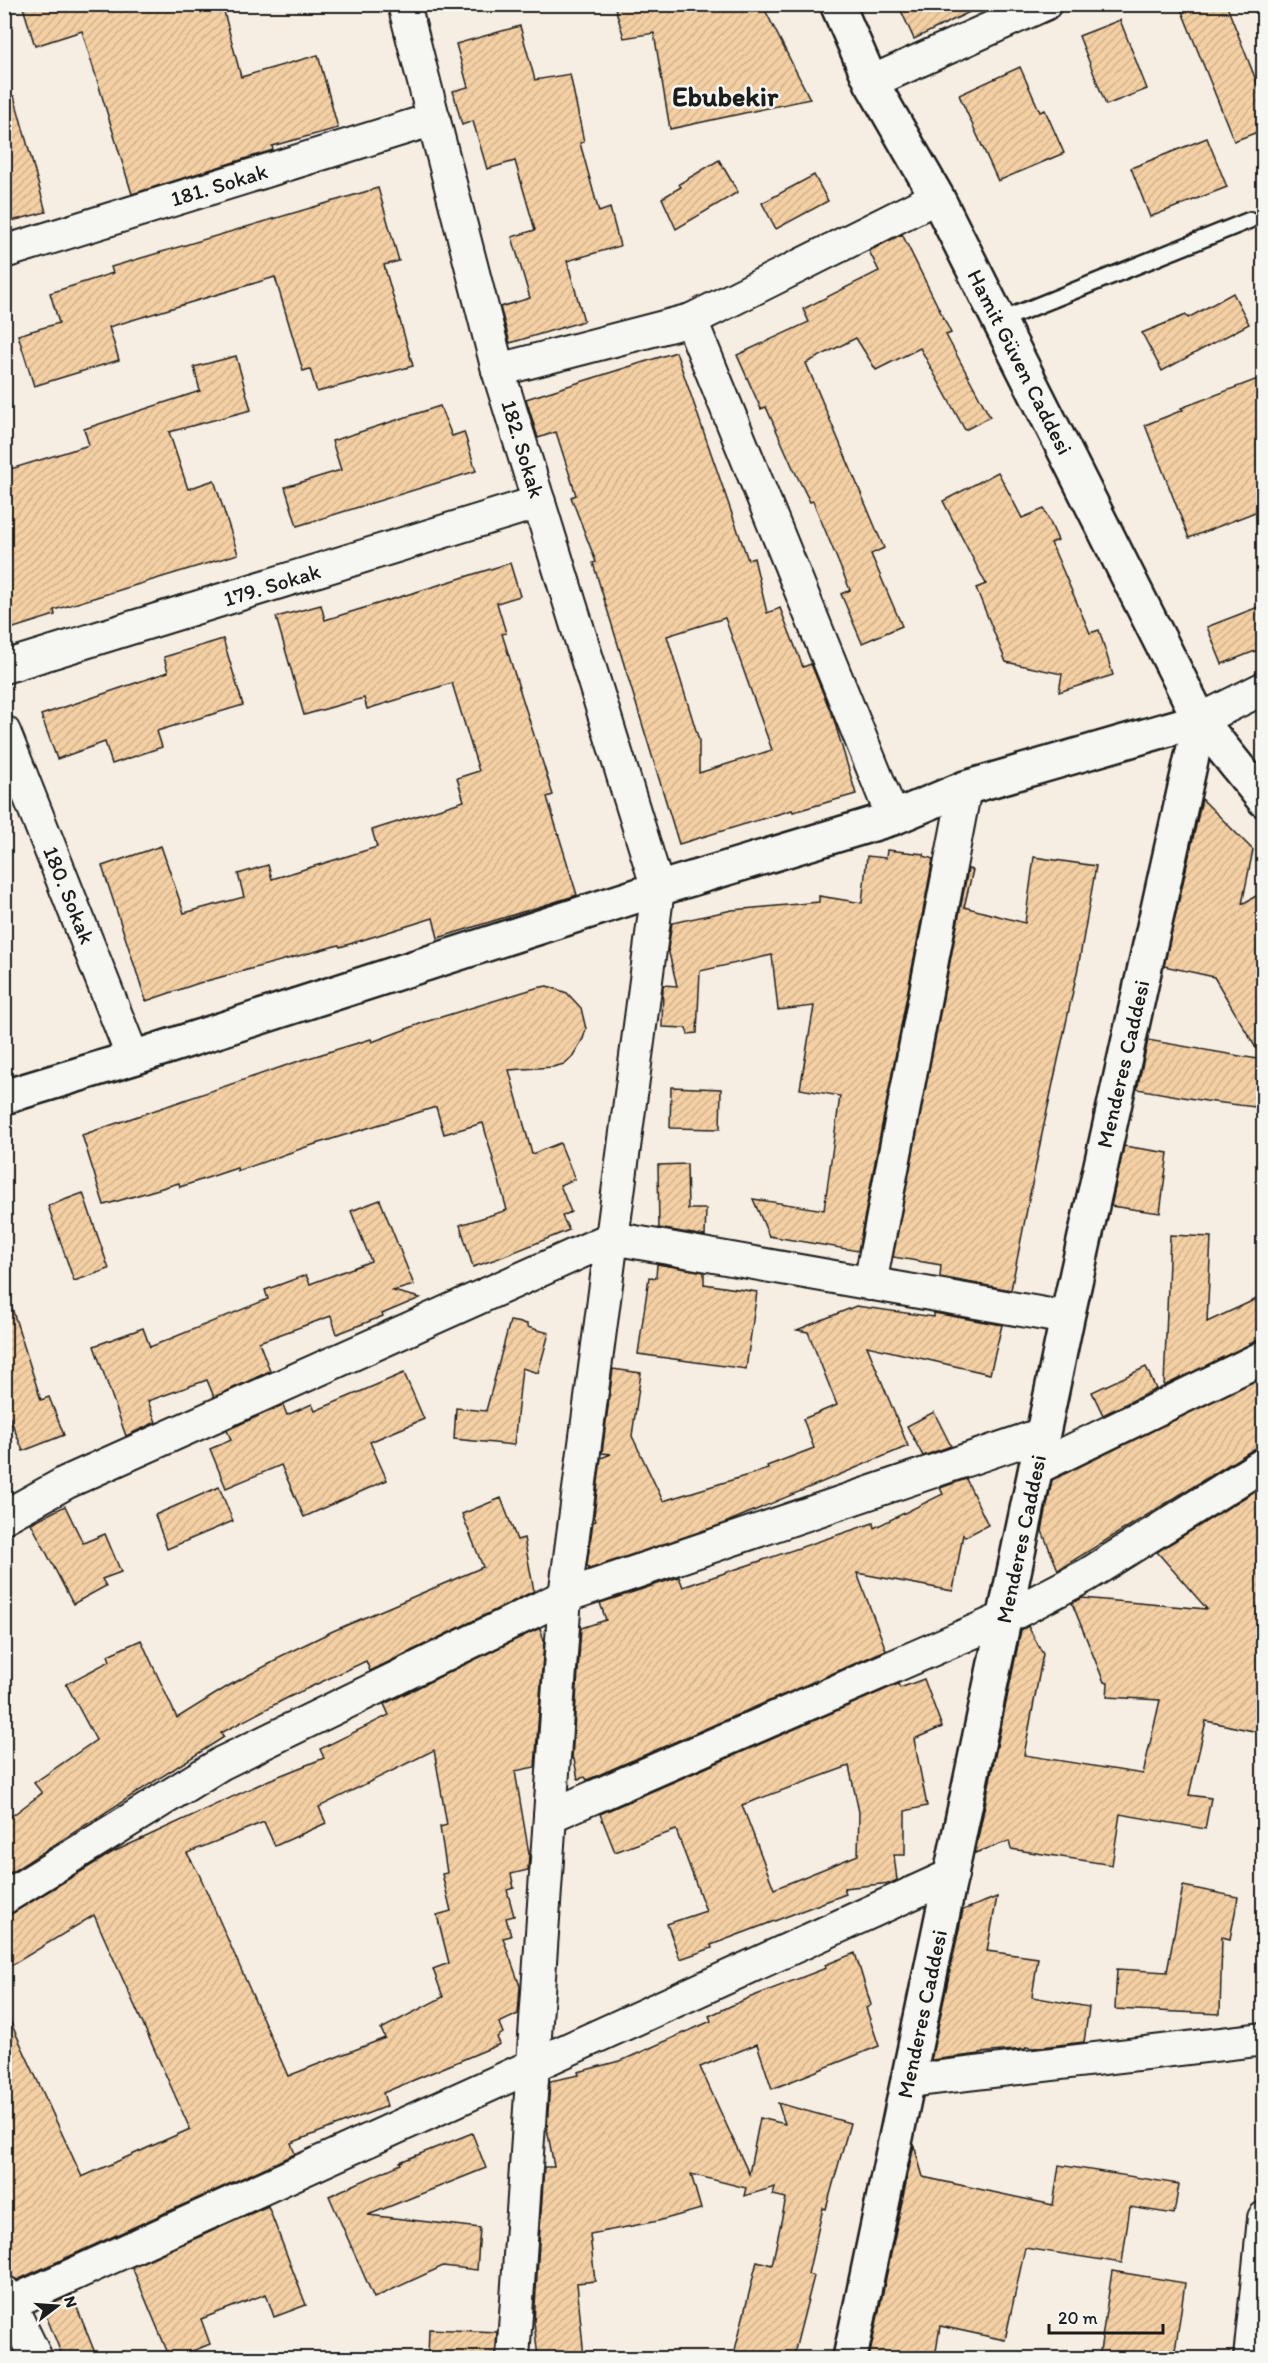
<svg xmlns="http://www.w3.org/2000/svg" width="1268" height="2363" viewBox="0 0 1268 2363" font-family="Itim,sans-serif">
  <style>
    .building { fill: url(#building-hatch); stroke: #1c1c1c; stroke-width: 1.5; fill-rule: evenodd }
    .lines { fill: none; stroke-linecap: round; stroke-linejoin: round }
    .service-casing { stroke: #1c1c1c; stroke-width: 20 }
    .minor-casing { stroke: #1c1c1c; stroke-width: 36 }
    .tertiary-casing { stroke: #1c1c1c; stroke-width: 38 }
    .secondary-casing { stroke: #1c1c1c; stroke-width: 38 }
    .service { stroke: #f6f6f2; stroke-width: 15 }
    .minor { stroke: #f6f6f2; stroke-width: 32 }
    .tertiary { stroke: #f6f6f2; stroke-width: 33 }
    .secondary { stroke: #f6f6f2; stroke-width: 33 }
    .labels { text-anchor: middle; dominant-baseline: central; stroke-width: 5; stroke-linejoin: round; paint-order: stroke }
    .street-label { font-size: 22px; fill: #1c1c1c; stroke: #f6f6f2 }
    .district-label { font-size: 28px; font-weight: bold; fill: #1c1c1c; stroke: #f6f6f2 }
  </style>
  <defs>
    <pattern id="building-hatch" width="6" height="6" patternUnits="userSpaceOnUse" patternTransform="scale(1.5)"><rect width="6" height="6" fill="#f4d0a4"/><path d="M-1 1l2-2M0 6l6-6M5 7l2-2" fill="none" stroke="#d1b28d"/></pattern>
  </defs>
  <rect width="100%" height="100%" fill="#f6eee2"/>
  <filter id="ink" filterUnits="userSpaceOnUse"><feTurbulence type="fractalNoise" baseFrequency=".0167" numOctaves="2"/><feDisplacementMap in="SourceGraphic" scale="12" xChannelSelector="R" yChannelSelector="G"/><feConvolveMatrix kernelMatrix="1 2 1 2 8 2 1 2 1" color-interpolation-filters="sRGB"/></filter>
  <g filter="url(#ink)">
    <g class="building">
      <path d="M22 4H222L241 77 318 55 338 128 272 146 273 150 132 194 82 31 35 46Z"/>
      <path d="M614 4H762L810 99 670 129 654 33 624 38Z"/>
      <path d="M898 4H986L914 39Z"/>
      <path d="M1179 4H1226L1263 98V130L1234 141Z"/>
      <path d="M1120 20 1147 89 1106 105 1079 36Z"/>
      <path d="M520 26 535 80 570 74 584 142 580 143 599 212 610 208 620 246 567 261 584 321 510 343 500 307 530 298 512 237 535 230 515 161 487 169 473 121 462 125 453 91 468 87 456 44Z"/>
      <path d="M1020 67 1040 112 1045 110 1064 153 998 181 959 95Z"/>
      <path d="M14 96 46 212 4 223V97Z"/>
      <path d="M1207 138 1227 187 1150 217 1131 168Z"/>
      <path d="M719 160 738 192 676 229 662 198 681 187 679 184Z"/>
      <path d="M814 175 828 201 776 229 762 203Z"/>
      <path d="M378 188 399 261 384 265 413 366 317 392 310 369 303 371 275 277 109 327 119 360 34 386 18 335 59 323 50 293 113 273 111 267Z"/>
      <path d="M902 234 951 333 946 335 990 417 965 430 920 348 876 370 856 338 806 363 884 548 871 554 902 626 862 643 841 594 850 590 813 501 810 502 793 468 766 407 761 409 737 355 809 322 803 309 879 271 869 251Z"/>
      <path d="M1233 293 1249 324 1162 371 1142 333 1186 315 1188 318Z"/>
      <path d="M676 352 748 560 754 558 767 613 780 608 803 667 811 664 834 720 856 794 793 812 792 810 679 844 593 563 596 562 571 497 576 495 556 432 538 438 526 399ZM725 618 772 750 699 773V740L667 636Z"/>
      <path d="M236 356 251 410 169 432 188 489 214 480 238 554 54 610 55 615 4 631V471L89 445 84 429 200 391 194 367Z"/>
      <path d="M1263 377V509L1189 538 1145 425 1183 410 1181 408Z"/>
      <path d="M440 406 452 436 464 432 476 471 297 526 285 487 341 470 332 441Z"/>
      <path d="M998 472 1022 518 1044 509 1058 540 1051 543 1090 633 1099 630 1113 675 1059 692 1062 674 1006 662 976 588 986 584 943 501Z"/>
      <path d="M510 563 520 596 497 603 506 633 502 634 553 795 547 797 577 895 438 938 433 918 340 947 339 945 199 983 146 1001 102 866 161 846 184 913 244 897 238 874 268 865 272 879 377 847 372 830 464 801 457 778 479 771 452 683 367 709 364 698 304 715 276 617 321 605 325 620Z"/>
      <path d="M1263 605V648L1222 664 1207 627Z"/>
      <path d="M223 639 243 705 157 731 162 747 112 764 105 742 57 759 41 715 168 672 164 657Z"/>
      <path d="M1202 799 1253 850 1242 904 1263 892V1108L1206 1101 1137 1089 1148 1040 1263 1060 1214 977 1164 966Z"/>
      <path d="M887 850 924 854V856L933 859 858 1251 769 1236 753 1199 824 1210 840 1096 800 1089 814 1006 778 1010 772 955 700 971 697 1033 688 1034 686 1028 662 1027 663 985 677 986 668 949 672 923 732 910 819 902V896L862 903 867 856 886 858Z"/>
      <path d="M1034 857 1096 866 1078 968 1042 1134 1011 1290 940 1277 941 1265 893 1257 968 869 973 870 964 907 1025 923Z"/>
      <path d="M547 986 567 993 581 1008 586 1029 583 1039 572 1057 564 1064 553 1067 509 1070 532 1154 560 1143 575 1179 560 1185 571 1212 562 1216 569 1230 499 1258 473 1267 460 1225 507 1210 483 1123 444 1134 436 1107 306 1147 238 1171 237 1168 180 1187 179 1183 104 1205 82 1135 299 1061 371 1039 372 1042 425 1022 536 988Z"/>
      <path d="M671 1087 721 1089 720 1129 670 1128Z"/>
      <path d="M1124 1146 1168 1153 1160 1213 1111 1206Z"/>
      <path d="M687 1164 688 1209H706L705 1236 659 1228 658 1165Z"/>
      <path d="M83 1193 109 1269 74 1281 48 1206Z"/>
      <path d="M380 1200 414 1285 393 1291 420 1298 382 1314 383 1316 337 1334 331 1316 259 1342 270 1371 214 1397 207 1380 148 1401 156 1422 126 1436 94 1346 143 1328 150 1347 268 1299 265 1290 306 1275 310 1284 371 1261 351 1211Z"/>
      <path d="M1170 1235 1211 1237 1207 1322 1263 1296V1339L1256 1341 1164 1386Z"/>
      <path d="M657 1264 704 1272V1284L757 1292 746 1369 638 1354 649 1277 656 1278Z"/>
      <path d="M11 1305 41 1400 49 1397 64 1435 23 1451 4 1403V1306Z"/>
      <path d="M856 1306 934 1317V1313L1002 1325 990 1374 867 1346 908 1446 720 1525 589 1569 587 1565 593 1522 596 1521 594 1516 601 1458 611 1454 602 1453 613 1369 641 1373 632 1436 663 1501 768 1469 767 1466 814 1448 803 1419 837 1405 808 1332 797 1330Z"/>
      <path d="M510 1321 527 1324V1327L549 1333 538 1373 522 1368 514 1445 454 1439 456 1408 486 1411Z"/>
      <path d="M1146 1367 1156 1389 1103 1415 1092 1392Z"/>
      <path d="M404 1373 424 1419 370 1442 387 1480 304 1517 281 1465 226 1488 210 1449 231 1440 227 1430 283 1405 287 1415 312 1404 315 1411Z"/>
      <path d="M1263 1377V1446L1254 1449 1058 1570 1042 1531 1052 1480Z"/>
      <path d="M934 1412 951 1446 923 1456 907 1426Z"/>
      <path d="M966 1479 988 1525 965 1537 963 1534 953 1591 857 1573 886 1650 587 1780 585 1777 578 1779 574 1759H572L581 1628 606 1620 600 1603 679 1577 683 1587 873 1523 874 1528 943 1494 940 1488Z"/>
      <path d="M1263 1486V1705L1258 1732 1206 1721 1189 1795 1211 1798 1205 1829 1120 1814 1112 1865 1011 1849 1009 1841 975 1853 1021 1630 1028 1626 1043 1654 1024 1755 1143 1774 1160 1700 1107 1697 1108 1683 1104 1682 1072 1603 1082 1598 1207 1609 1157 1552Z"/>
      <path d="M219 1487 233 1521 167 1549 155 1515Z"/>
      <path d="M501 1498 517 1540 524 1538 534 1591 370 1671 366 1661 287 1698 221 1733 224 1737 4 1877V1822L42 1793 34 1783 96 1740 66 1684 110 1661 108 1655 141 1640 177 1718 230 1685 277 1660V1658L333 1631 483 1567 462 1514Z"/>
      <path d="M65 1506 83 1543 105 1534 121 1572 102 1579 106 1586 73 1604 31 1523Z"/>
      <path d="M540 1628 544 1641 535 1767 515 1771 529 1854 528 1870 511 1874 514 1888 507 1890 514 1916 506 1918 511 1936 503 1938 520 1986 518 2014 499 2023 503 2033 497 2037 500 2044 383 2093 387 2106 291 2143 295 2154 17 2280 7 2275 4 2268V2008L82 2177 190 2129 94 1915 4 1970V1916L13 1913 113 1852 269 1780 324 1758 320 1749 389 1715 384 1704ZM434 1750 447 1825 440 1827 447 1873 442 1874 451 1911 437 1915 449 1963 433 1969 443 1997 381 2029 385 2038 288 2076 199 1874 187 1853 264 1822 275 1846 326 1823 319 1807Z"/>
      <path d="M924 1679 942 1727 914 1739 927 1806 905 1811V1855H894L897 1880 891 1883 844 1888 846 1894 711 1945 712 1948 680 1959 667 1924 706 1911 676 1830 615 1852 600 1814 898 1684 900 1688ZM849 1766 859 1812 858 1855 774 1889 742 1805Z"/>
      <path d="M1183 1886 1238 1897 1230 1939 1222 1937 1220 2014 1115 2009 1117 1969 1167 1972Z"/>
      <path d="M997 1897 987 1951 1038 1958 1032 1997 1089 2007 1084 2042 1033 2048 1026 2047 1025 2049 980 2053V2054L931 2060 963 1910Z"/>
      <path d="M855 1953 871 2005 866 2008 879 2046 772 2089 757 2044 700 2067 749 2174 760 2118 785 2124 778 2103 850 2123 826 2209 823 2208 808 2274 814 2276 793 2358H733L757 2261 772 2265 786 2198 773 2195 775 2187 744 2196 746 2188 691 2174 701 2209 658 2221 590 2234 595 2281 577 2283 584 2358H538L534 2322 544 2167H554L547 2128 550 2081 579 2075 578 2072 623 2060 711 2021 709 2016 746 1999 826 1968 825 1965Z"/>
      <path d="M472 2133 486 2168 368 2215 480 2228 477 2270 443 2266 374 2298 329 2196 401 2164 400 2162Z"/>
      <path d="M914 2145 923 2177 1053 2205 1059 2165 1179 2184 1174 2214 1130 2207 1122 2263 1025 2248 1005 2340 940 2326 935 2358H869Z"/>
      <path d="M268 2206 306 2305 274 2317 266 2294 201 2319 210 2344 175 2358H170L132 2267Z"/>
      <path d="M1112 2271 1185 2283 1174 2358H1099Z"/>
      <path d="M72 2295 97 2358H63L43 2308Z"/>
      <path d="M429 2329 497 2332 495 2358H428Z"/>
    </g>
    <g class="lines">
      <defs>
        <path id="service" d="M999 321 1250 220"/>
        <g id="minor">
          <path d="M404 4 498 370 658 889 565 1596 513 2358"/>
          <path d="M871 82 1045 4"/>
          <path d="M4 252 434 119"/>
          <path d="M691 320 893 818"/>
          <path d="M498 370 691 320 937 197"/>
          <path d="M4 667 539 502"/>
          <path d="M1200 720 1264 688"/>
          <path d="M4 732 133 1058"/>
          <path d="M870 1284 965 788"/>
          <path d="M1036 1468 1264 1357"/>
          <path d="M4 1517 67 1482 612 1238 1067 1318"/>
          <path d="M550 1816 1005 1618 1087 1575 1264 1464"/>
          <path d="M4 1898 222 1763 565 1596 1043 1434"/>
          <path d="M908 2081 1264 2039"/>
          <path d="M4 2292 36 2358"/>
          <path d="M4 2306 952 1875"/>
          <path d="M1250 2358 1264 2218"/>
        </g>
        <path id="tertiary" d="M4 1097 133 1058 658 889 893 818 965 788 1200 720 1264 800"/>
        <path id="secondary" d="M837 4 871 82 937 197 1200 720 1067 1318 850 2358"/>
      </defs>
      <use href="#service" class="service-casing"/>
      <use href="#minor" class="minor-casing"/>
      <use href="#tertiary" class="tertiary-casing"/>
      <use href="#secondary" class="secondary-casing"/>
      <use href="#service" class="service"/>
      <use href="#minor" class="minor"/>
      <use href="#tertiary" class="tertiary"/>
      <use href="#secondary" class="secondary"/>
    </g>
  </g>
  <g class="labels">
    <g class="street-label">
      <text transform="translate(219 185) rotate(-17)">181. Sokak</text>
      <text transform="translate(1020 362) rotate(63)">Hamit Güven Caddesi</text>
      <text transform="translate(523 449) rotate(73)">182. Sokak</text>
      <text transform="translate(272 585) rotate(-17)">179. Sokak</text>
      <text transform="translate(69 895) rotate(68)">180. Sokak</text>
      <text transform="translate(1123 1064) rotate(-77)">Menderes Caddesi</text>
      <text transform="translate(1021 1539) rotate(-78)">Menderes Caddesi</text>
      <text transform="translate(922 2014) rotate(-78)">Menderes Caddesi</text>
    </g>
    <g class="district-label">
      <text x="725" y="96">Ebubekir</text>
    </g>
  </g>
  <rect width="1268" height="2363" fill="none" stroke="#f6f6f2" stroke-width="24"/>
  <rect x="12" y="12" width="1244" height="2339" fill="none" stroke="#1c1c1c" stroke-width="2" filter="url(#ink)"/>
  <g transform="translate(57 2306) rotate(73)" stroke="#f6f6f2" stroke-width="4.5" paint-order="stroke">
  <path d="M0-4.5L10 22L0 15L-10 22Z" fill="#1c1c1c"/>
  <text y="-9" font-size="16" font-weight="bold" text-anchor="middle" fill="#1c1c1c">N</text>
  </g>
  <path d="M1049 2324v9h114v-9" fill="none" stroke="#1c1c1c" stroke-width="3"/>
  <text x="1058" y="2324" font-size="18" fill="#1c1c1c" stroke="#f6f6f2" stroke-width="4.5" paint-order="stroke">20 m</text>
</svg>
